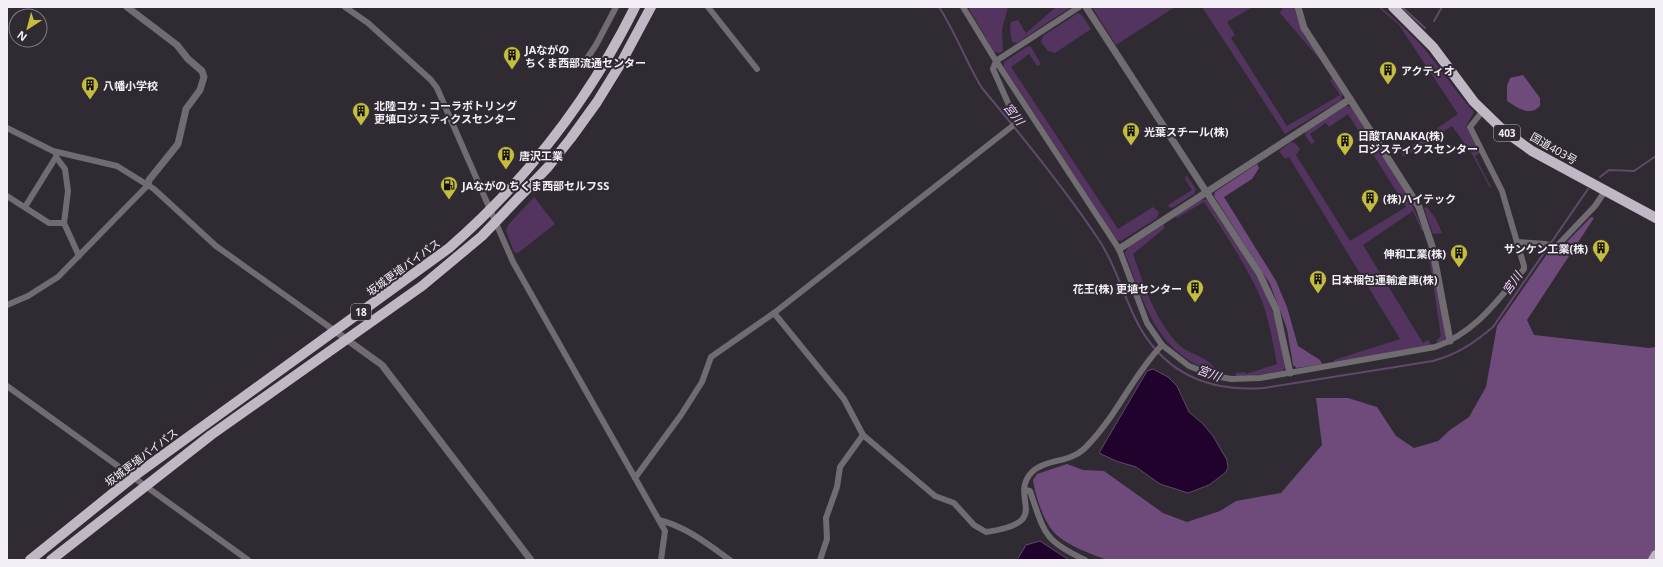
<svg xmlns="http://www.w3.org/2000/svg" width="1663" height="567" viewBox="0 0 1663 567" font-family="'Open Sans','Noto Sans JP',sans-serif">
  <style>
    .green { fill: #52345e }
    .forest { fill: #6e4b7b }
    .water { fill: #21022c; stroke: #604969 }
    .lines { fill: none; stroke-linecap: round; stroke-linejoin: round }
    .stream { stroke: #604969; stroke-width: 2 }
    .minor { stroke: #706c71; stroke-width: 6 }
    .tertiary { stroke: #706c71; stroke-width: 7 }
    .trunk { stroke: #c0b8c4; stroke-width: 10 }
    .labels { text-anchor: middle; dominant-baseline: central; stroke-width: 4; stroke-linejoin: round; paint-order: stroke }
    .shield { fill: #302a33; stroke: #b9b4bc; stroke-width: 1 }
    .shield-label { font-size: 10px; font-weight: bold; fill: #f4eff6 }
    .poi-label { font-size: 11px; font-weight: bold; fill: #f4eff6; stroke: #302a33; text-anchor: start }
    .street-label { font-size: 11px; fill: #f4eff6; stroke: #302a33 }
    .water-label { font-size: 12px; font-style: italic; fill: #f1d1fe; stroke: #302a33 }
  </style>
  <rect width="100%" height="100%" fill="#302a33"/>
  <g class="green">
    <path d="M968 7H1008L1002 29 1003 51 1000 53 994 52Z"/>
    <path d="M1056 7H1071L1017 43 1012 42 1010 29 1011 22 1018 20 1026 33Z"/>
    <path d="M1092 7H1175L1116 45Z"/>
    <path d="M1202 7H1253L1227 22 1235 35 1231 38 1287 126 1340 95 1330 80 1332 79 1342 94 1341 100 1285 134Z"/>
    <path d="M1283 7H1294L1303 34 1322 62 1280 13Z"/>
    <path d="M1378 7H1381C1395 19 1409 32 1422 46 1440 67 1455 91 1474 112L1466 126 1480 153 1475 156 1491 187 1490 188 1471 152 1452 126 1404 157 1401 153 1458 114 1399 25Z"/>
    <path d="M1078 13 1082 15 1091 29 1055 53 1048 51 1041 42 1043 36Z"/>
    <path d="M1028 46 1031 47 1041 64 1037 66 1029 54 1011 67 1118 229 1153 207 1159 212 1157 218 1121 241 1117 240 1004 67V62Z"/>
    <path d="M1346 106 1351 107 1407 194 1424 231H1422L1413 211 1363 245 1423 343 1428 340 1431 345 1334 362V360L1400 339 1289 157 1285 159 1279 151 1291 142 1295 143 1300 149 1296 155 1350 241 1406 207 1348 114 1329 127 1326 123 1310 134 1315 142 1311 144 1305 135 1306 131Z"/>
    <path d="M1186 175 1196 189 1194 194 1174 207 1170 208 1168 205 1192 190 1185 179Z"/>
    <path d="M534 197 555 224 518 253 514 252 506 231 508 225Z"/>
    <path d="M1202 199 1207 200C1226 230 1248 259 1264 291 1276 315 1280 341 1285 367L1283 371 1250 376H1236V373L1246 372V374L1277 364C1273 343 1269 321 1262 301 1248 267 1224 232 1204 202L1177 218 1176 216Z"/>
    <path d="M1427 207 1436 219 1442 233 1433 234 1424 208Z"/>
    <path d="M1163 224 1165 228 1133 254C1144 285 1154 317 1176 342 1188 356 1210 355 1217 373 1157 354 1145 306 1125 253L1129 246Z"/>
    <path d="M1428 251H1430L1446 335 1444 340 1437 343V340L1441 336Z"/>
  </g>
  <g class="forest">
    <path d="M1523 75 1540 98V106C1530 117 1518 108 1507 101V86L1510 78Z"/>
    <path d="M1257 164 1259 168 1252 179 1224 197 1276 281 1287 307 1298 346 1320 360 1322 364 1297 368 1293 365 1287 329 1270 284 1214 196 1215 192Z"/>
    <path d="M1591 217 1594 218 1527 320 1534 335 1649 348 1656 347V560H1107C1091 554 1063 544 1053 531 1043 520 1035 494 1033 480L1037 474 1067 464 1083 470 1104 471 1163 513 1187 522 1220 511 1236 501 1281 493 1322 445 1316 398H1348L1377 407 1396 436 1414 448 1438 441 1450 430 1469 417 1486 387 1497 326 1549 251 1557 252Z"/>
  </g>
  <g class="water">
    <path d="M1153 369 1168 377 1177 386 1189 412 1203 424 1213 436 1227 460 1228 468 1225 473 1209 485 1188 493 1160 484 1136 467 1116 461 1099 453 1147 371Z"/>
    <path d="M1040 541 1069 560H1017L1026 545Z"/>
  </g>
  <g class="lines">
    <g class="stream">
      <path d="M939 7C956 33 966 62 982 88 1022 136 1062 185 1097 237 1115 263 1123 295 1138 324 1165 374 1210 392 1264 388L1433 361C1458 354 1474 343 1493 327L1588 189"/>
      <path d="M1402 7 1425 28"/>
      <path d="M1434 21 1442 7"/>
      <path d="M1600 177 1609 170 1634 171 1656 156"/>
    </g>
    <g class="minor">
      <path d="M345 7 368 23 431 80 437 88 513 262 665 531 661 560"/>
      <path d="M708 7 757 69"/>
      <path d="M963 7 996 61 1079 7"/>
      <path d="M588 57 596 45 616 7"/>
      <path d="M7 128 53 151 117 166 154 189 216 246 335 331"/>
      <path d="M56 152V157L65 169 68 191 64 223 79 256"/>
      <path d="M7 196 49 223H64"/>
      <path d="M25 207 56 157"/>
      <path d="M1517 242 1546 244 1556 247 1595 206 1605 191"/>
      <path d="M7 305 28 296 58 277 148 185"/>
      <path d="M7 386 248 560"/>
      <path d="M863 435 935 496 954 503 974 525 986 532C1056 522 1007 498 1032 472 1045 459 1069 463 1084 449 1116 418 1132 376 1162 345"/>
      <path d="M635 478 681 415 702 382 711 357 774 313"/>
      <path d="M1025 490 1030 491C1045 534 1043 540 1085 560"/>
      <path d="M659 520C685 526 709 545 730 560"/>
      <path d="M820 560 827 539 826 518 837 487 840 467 863 435 844 399 774 313 1015 124 1016 121 993 69 996 61 1119 249 1147 323 1162 345 1189 366 1215 376 1231 379 1260 378 1435 347C1476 332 1496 302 1524 269V266L1502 191 1470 127 1482 112"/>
    </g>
    <g class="tertiary">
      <path d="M127 7 177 45 188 59 202 71 204 77 200 90 186 109 178 144 149 180 148 185"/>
      <path d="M1086 7 1259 273 1276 309 1290 373"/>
      <path d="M1350 99 1419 207 1432 246 1450 341"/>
      <path d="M1119 249 1350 99 1304 28 1298 7"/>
      <path d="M335 331 382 365 531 560"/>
    </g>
    <g class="trunk">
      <path d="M1393 7 1433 47 1474 102 1504 131 1532 151 1656 218"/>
      <path d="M30 560 133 477 449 248C526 181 590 98 635 7"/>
      <path d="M51 560 211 435 422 286 482 236 548 167 571 138 597 102 621 63 651 7"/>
      <path d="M1653 560 1656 555"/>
    </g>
  </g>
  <defs>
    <symbol id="building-pin" viewBox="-11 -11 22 30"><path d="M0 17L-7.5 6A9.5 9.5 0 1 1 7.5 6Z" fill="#c4bd3e" stroke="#302a33"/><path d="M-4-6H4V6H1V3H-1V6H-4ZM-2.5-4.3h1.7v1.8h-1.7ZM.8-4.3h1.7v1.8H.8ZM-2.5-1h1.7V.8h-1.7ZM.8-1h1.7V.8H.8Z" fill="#111"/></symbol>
    <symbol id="fuel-pin" viewBox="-11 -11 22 30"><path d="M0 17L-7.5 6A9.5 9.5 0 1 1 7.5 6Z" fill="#c4bd3e" stroke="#302a33"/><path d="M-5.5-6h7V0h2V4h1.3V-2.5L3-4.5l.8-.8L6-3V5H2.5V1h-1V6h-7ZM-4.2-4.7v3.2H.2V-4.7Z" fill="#111"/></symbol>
  </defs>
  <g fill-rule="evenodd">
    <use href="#building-pin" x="502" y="45" width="20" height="27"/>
    <use href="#building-pin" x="1378" y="60" width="20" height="27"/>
    <use href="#building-pin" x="80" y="75" width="20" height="27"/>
    <use href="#building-pin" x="351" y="101" width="20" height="27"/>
    <use href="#building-pin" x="1121" y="121" width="20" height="27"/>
    <use href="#building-pin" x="1335" y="131" width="20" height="27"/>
    <use href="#building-pin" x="496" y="145" width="20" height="27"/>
    <use href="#fuel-pin" x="439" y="175" width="20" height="27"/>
    <use href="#building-pin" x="1360" y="188" width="20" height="27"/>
    <use href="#building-pin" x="1591" y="238" width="20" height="27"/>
    <use href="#building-pin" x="1449" y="243" width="20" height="27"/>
    <use href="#building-pin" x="1308" y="269" width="20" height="27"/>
    <use href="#building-pin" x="1185" y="278" width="20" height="27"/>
  </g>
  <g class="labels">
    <g class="shield">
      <rect x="1494" y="125" width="26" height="16" rx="3"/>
      <rect x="351" y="304" width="20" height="16" rx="3"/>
    </g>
    <g class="shield-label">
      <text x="1507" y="133">403</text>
      <text x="361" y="312">18</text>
    </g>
    <g class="poi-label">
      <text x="525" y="49">JAながの<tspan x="525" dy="13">ちくま西部流通センター</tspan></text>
      <text x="1401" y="70">アクティオ</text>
      <text x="103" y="85">八幡小学校</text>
      <text x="374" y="105">北陸コカ・コーラボトリング<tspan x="374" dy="13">更埴ロジスティクスセンター</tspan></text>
      <text x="1144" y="131">光葉スチール(株)</text>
      <text x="1358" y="135">日酸TANAKA(株)<tspan x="1358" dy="13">ロジスティクスセンター</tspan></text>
      <text x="519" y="155">唐沢工業</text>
      <text x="462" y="185">JAながの ちくま西部セルフSS</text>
      <text x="1383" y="198">(株)ハイテック</text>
      <text x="1588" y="248" text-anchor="end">サンケン工業(株)</text>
      <text x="1446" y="253" text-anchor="end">伸和工業(株)</text>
      <text x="1331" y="279">日本梱包運輸倉庫(株)</text>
      <text x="1182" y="288" text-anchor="end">花王(株) 更埴センター</text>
    </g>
    <g class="street-label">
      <text transform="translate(1554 148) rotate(30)">国道403号</text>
      <text transform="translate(403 267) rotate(-36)">坂城更埴バイパス</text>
      <text transform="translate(141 457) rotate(-37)">坂城更埴バイパス</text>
    </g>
    <g class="water-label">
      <text transform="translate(1014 114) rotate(52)">宮川</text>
      <text transform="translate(1512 283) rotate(-55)">宮川</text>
      <text transform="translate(1209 373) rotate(20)">宮川</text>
    </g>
  </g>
  <rect width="1663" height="567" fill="none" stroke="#f4eff6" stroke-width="16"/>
  <g transform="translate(28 28) rotate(216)"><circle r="19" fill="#302a33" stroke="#7e7981"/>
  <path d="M0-3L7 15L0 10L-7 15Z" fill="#c4bd3e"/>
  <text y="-6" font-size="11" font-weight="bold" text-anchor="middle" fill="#f4eff6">N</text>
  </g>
</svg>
